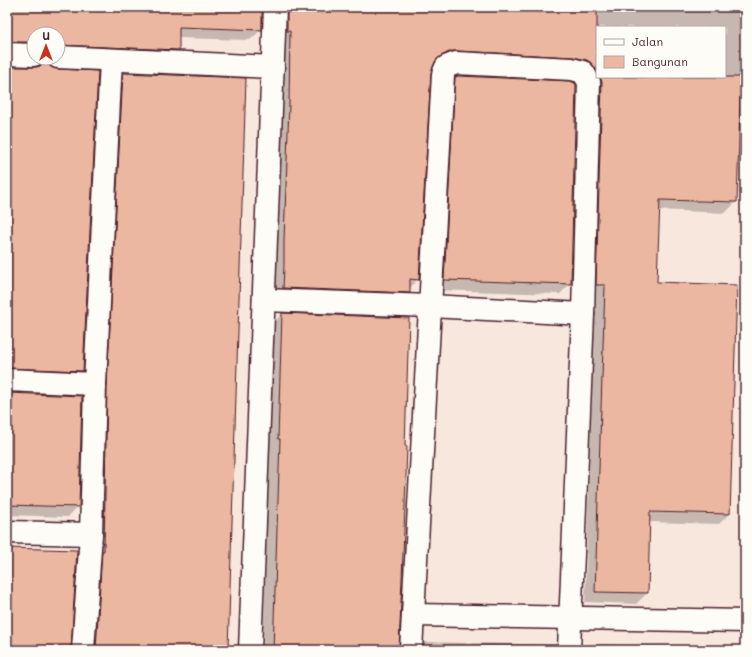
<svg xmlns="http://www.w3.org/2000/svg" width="752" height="657" viewBox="0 0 752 657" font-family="Mali,sans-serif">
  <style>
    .shadow { fill: #0003; fill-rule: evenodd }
    .building { fill: #ecb7a0; stroke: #4a1f2b }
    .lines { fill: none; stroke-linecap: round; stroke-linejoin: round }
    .minor-casing { stroke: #4a1f2b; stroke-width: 25 }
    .minor { stroke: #fdfcf7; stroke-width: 22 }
  </style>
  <rect width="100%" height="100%" fill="#f8e7dd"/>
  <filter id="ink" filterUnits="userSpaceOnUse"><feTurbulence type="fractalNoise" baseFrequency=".025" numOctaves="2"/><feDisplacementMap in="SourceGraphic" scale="8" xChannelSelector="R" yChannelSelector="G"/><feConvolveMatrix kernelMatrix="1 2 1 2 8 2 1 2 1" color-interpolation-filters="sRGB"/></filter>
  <g filter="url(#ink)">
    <g class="shadow">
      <path d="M7 7H261V30L250 40 178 38V50L167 60 58 55V34H34V58L7 52Z"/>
      <path d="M271 7H742L736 202 725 213 659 210 656 283 729 514 719 524 649 522 647 593 636 604 585 602 595 295H586L583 76 440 62 433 64 430 73 418 279 409 289V292L398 303 273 298ZM597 27H725V77H597Z"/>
      <path d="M45 60 82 371 72 381 7 378V67L38 68Z"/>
      <path d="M123 74 227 650H86L113 84Z"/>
      <path d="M456 78 570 284 560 294 434 290 445 88Z"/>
      <path d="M282 314 398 650H263L269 450H267L271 325Z"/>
      <path d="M7 393 78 506 68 517 7 515Z"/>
      <path d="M424 642 556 645V650H416Z"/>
      <path d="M587 644 710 647V650H578L582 646H584Z"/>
    </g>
    <g class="building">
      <path d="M7 7H262V30L179 27V50L58 45V34H34V42H7Z"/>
      <path d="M287 7H597V71L593 65 587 60 573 57 457 51H451L441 56 435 62 431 73 419 280 410 279V293L283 288 284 266V239L289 105 290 31H287Z"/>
      <path d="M46 58 47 63 51 67 57 69 98 71 83 371 7 368V67H34L40 66 44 62Z"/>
      <path d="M123 73 246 78 228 650H96L102 551H104L107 384Z"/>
      <path d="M458 76 570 81 575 83 576 85 571 284 444 280 455 77Z"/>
      <path d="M600 77H741L737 202 660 200 657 282 737 285 730 514 650 512 648 593 595 592 605 285H596L602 82Z"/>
      <path d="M282 313 409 318 405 446H407L405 506 399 650H273L280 439H278Z"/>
      <path d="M7 393 82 396 79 507 7 505Z"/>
      <path d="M7 548 77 550 71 650H7Z"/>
    </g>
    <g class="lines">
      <defs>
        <g id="minor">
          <path d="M7 54 34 55"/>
          <path d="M58 57 273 67"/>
          <path d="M264 300 430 306 583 314"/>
          <path d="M7 380 95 384"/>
          <path d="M7 532 91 534"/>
          <path d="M413 615 745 621"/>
          <path d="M83 650 91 534 95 384 111 60"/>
          <path d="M250 650 275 7"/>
          <path d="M411 650 443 74 446 67 456 63 572 69 583 72 589 82 583 314 569 650"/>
        </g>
      </defs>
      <use href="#minor" class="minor-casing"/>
      <use href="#minor" class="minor"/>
    </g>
  </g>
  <rect width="752" height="657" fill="none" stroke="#fdfcf7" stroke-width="24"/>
  <rect x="12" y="12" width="728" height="633" fill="none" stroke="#4a1f2b" stroke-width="1.5" filter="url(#ink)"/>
  <rect x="596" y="26" width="130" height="52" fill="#fdfcf7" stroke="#b5a4a5"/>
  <rect x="604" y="39" width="20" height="6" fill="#fdfcf7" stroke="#b5a4a5"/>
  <text x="632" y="46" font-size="12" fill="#4a1f2b">Jalan</text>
  <rect x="604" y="56" width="20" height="12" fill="#ecb7a0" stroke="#b5a4a5"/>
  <text x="632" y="66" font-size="12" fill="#4a1f2b">Bangunan</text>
  <g transform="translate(46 46)"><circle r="19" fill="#fdfcf7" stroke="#b5a4a5"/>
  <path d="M0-3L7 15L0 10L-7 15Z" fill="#c8321e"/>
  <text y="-6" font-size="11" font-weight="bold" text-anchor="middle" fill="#4a1f2b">U</text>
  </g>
</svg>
